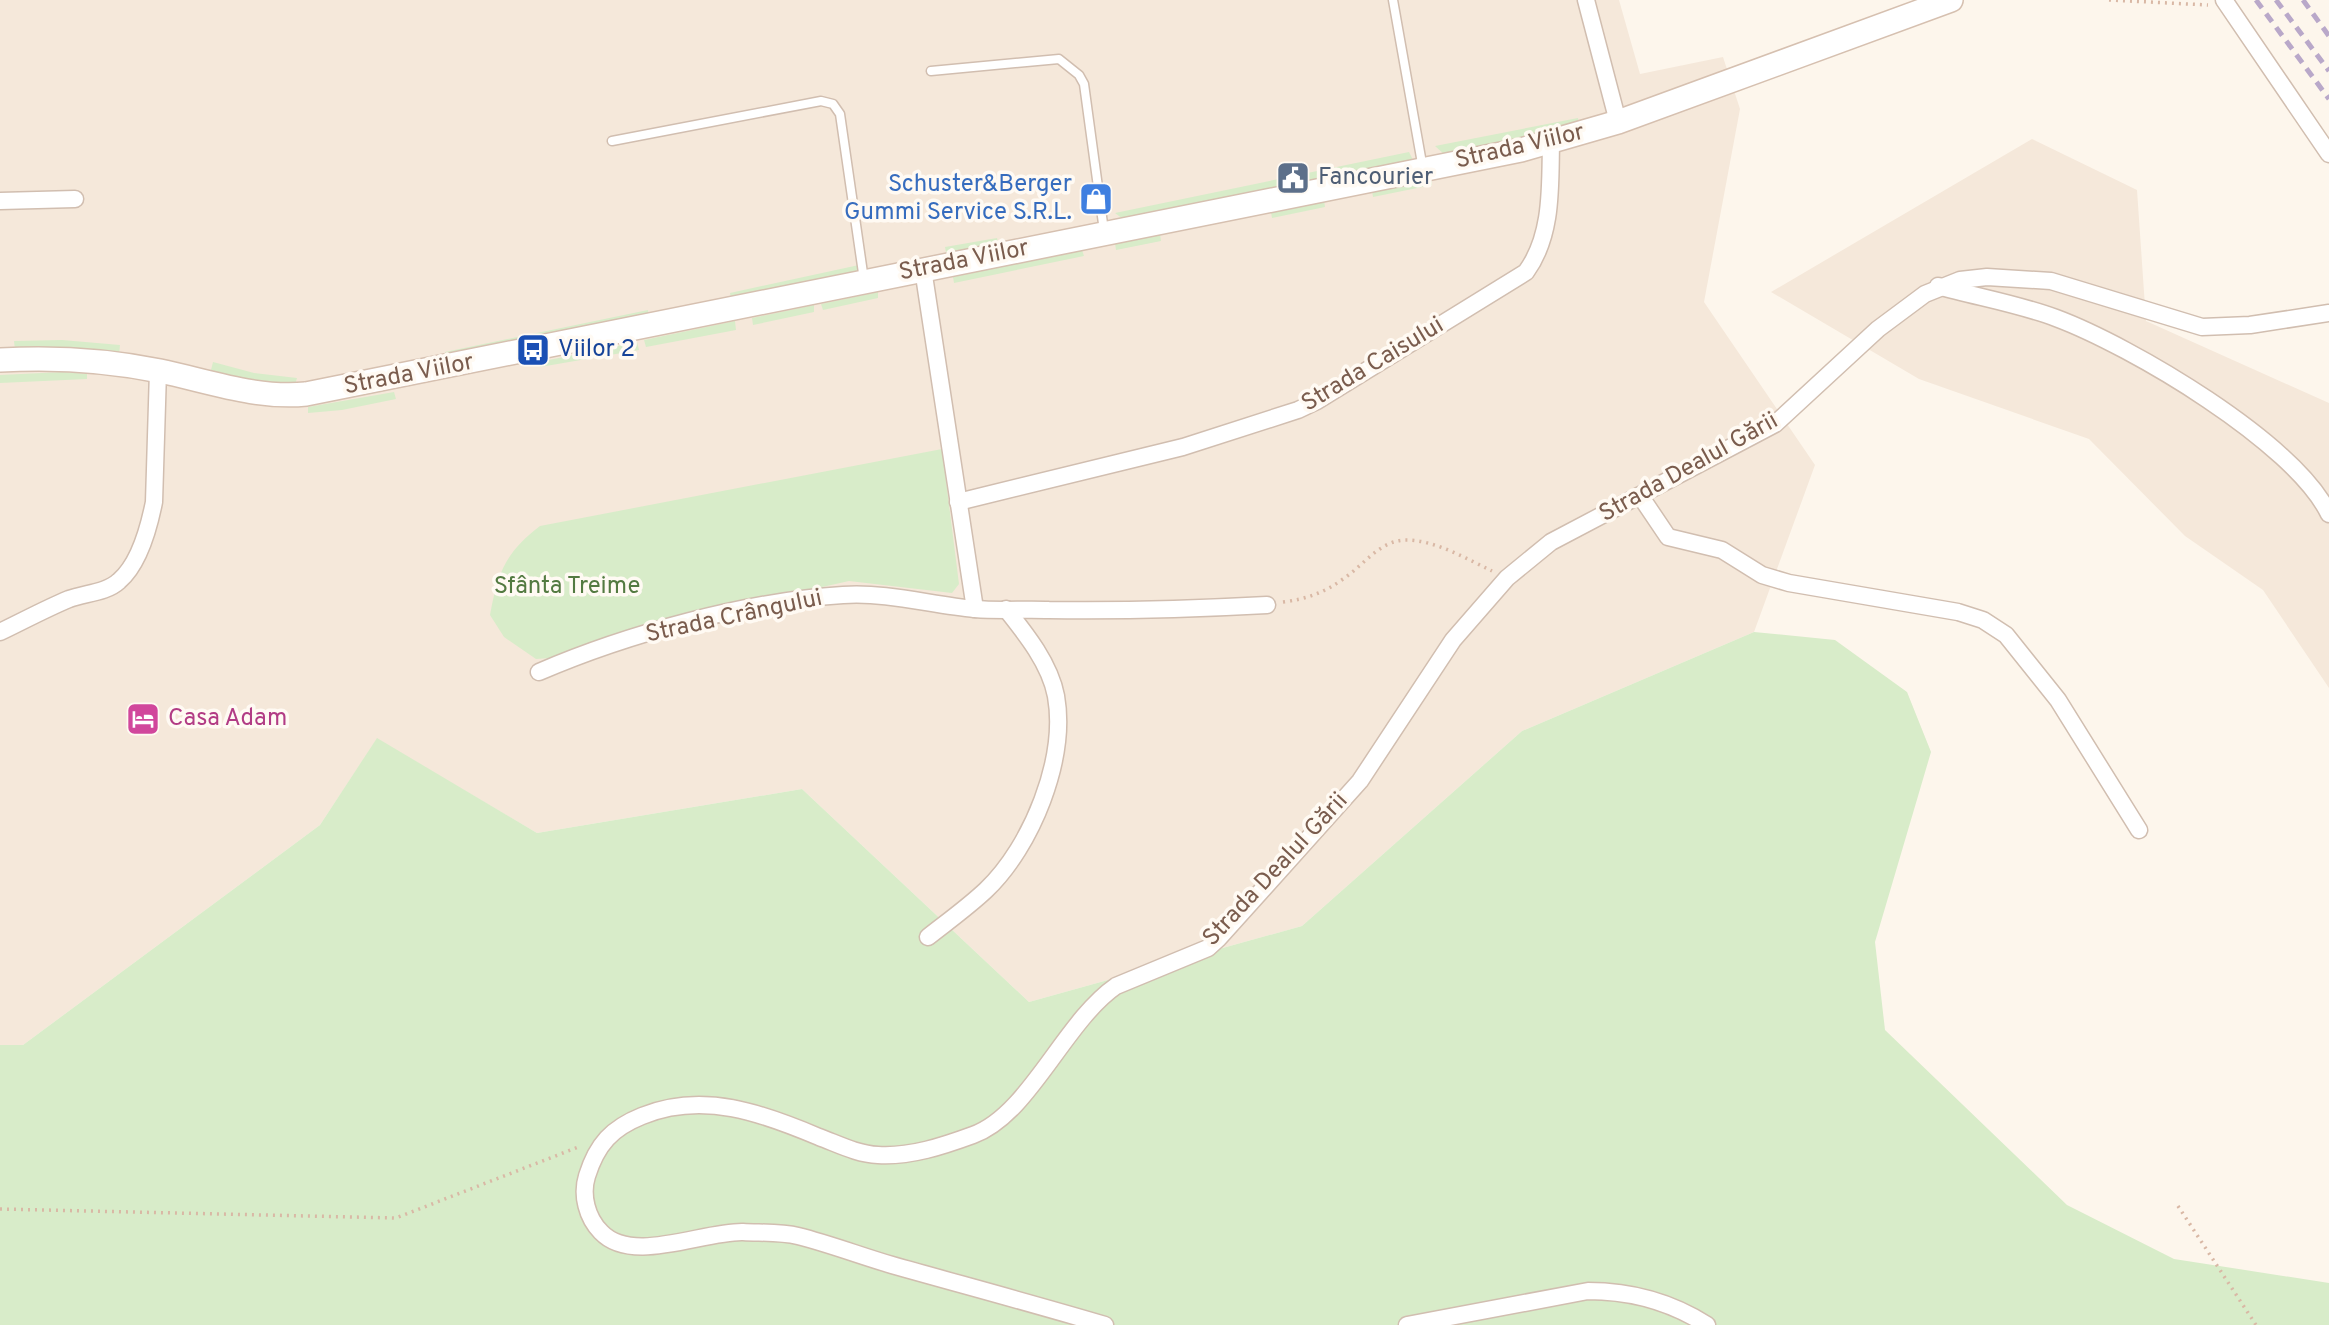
<svg xmlns="http://www.w3.org/2000/svg" width="2329" height="1325" viewBox="0 0 2329 1325" font-family="Overpass,sans-serif">
  <style>
    .residential { fill: #f5e8da }
    .green { fill: #d8ecc9 }
    .lines { fill: none; stroke-linecap: round; stroke-linejoin: round }
    .lane-casing { stroke: #d1beb0; stroke-width: 11 }
    .street-casing { stroke: #d1beb0; stroke-width: 19 }
    .secondary-casing { stroke: #d6c0b0; stroke-width: 26 }
    .path { stroke: #d9b8a5; stroke-width: 3.5; stroke-dasharray: 2 5; stroke-linecap: butt }
    .lane { stroke: #fff; stroke-width: 8 }
    .street { stroke: #fff; stroke-width: 16 }
    .secondary { stroke: #fff; stroke-width: 23 }
    .rail { stroke: #b9a8c9; stroke-width: 5; stroke-dasharray: 10 7; stroke-linecap: butt }
    .labels { text-anchor: middle; dominant-baseline: central; stroke-width: 7; stroke-linejoin: round; paint-order: stroke }
    .street-label { font-size: 24px; fill: #7a5c4d; stroke: #fffaf3 }
    .service-label { font-size: 24px; fill: #4e5e75; stroke: #fffaf3; text-anchor: start }
    .shop-label { font-size: 24px; fill: #366cbe; stroke: #fffaf3; text-anchor: end }
    .transit-label { font-size: 24px; fill: #164399; stroke: #fffaf3; text-anchor: start }
    .park-label { font-size: 24px; fill: #537a41; stroke: #fffaf3 }
    .hotel-label { font-size: 24px; fill: #b23c85; stroke: #fffaf3; text-anchor: start }
  </style>
  <rect width="100%" height="100%" fill="#fdf6ec"/>
  <g class="residential">
    <path d="M0 0H1619L1640 74 1723 57 1740 109 1704 302 1815 465 1754 632 1522 731 1302 926 1029 1002 802 789 537 833 377 739 320 825 23 1045H0Z"/>
    <path d="M2032 139 2137 190 2146 321 2329 403V688L2263 590 2185 536 2089 439 1919 379 1771 292Z"/>
  </g>
  <g class="green">
    <path d="M1578 118 1579 124 1445 155 1435 146Z"/>
    <path d="M1409 152 1413 160 1406 163 1123 219 1115 213Z"/>
    <path d="M1431 178 1432 185 1373 197 1372 191Z"/>
    <path d="M1324 200 1325 207 1272 218 1271 212Z"/>
    <path d="M1160 234 1161 241 1116 250 1115 243Z"/>
    <path d="M997 238 999 247 947 258 945 247Z"/>
    <path d="M1082 250 1084 256 954 283 953 277Z"/>
    <path d="M859 265 855 274 732 304 730 293Z"/>
    <path d="M878 292V298L823 310 821 304Z"/>
    <path d="M814 305V312L753 325 752 318Z"/>
    <path d="M648 310 649 319 447 361 445 352Z"/>
    <path d="M735 321 736 330 646 347 644 340Z"/>
    <path d="M62 340 120 345 119 355 15 350 14 341Z"/>
    <path d="M637 342 639 350 540 367 539 362Z"/>
    <path d="M213 362 254 373 297 378 295 385 249 381 211 370Z"/>
    <path d="M63 372 87 374V379L0 383V375Z"/>
    <path d="M394 392 396 399 342 410 308 413V407Z"/>
    <path d="M942 449 959 584 952 593 849 581 688 617 566 657 536 659 504 637 490 615C498 572 505 553 540 526Z"/>
    <path d="M1754 632 1835 640 1907 692 1931 752 1875 942 1885 1030 2067 1205 2174 1259 2329 1283V1325H0V1045H23L320 825 377 738 537 833 802 789 1029 1002 1302 926 1522 731Z"/>
  </g>
  <g class="lines">
    <defs>
      <g id="lane">
        <path d="M1393 0 1423 169"/>
        <path d="M931 71 1059 59 1079 75 1084 84 1104 231"/>
        <path d="M612 141 821 101 833 104 840 114 864 280"/>
      </g>
      <g id="street">
        <path d="M1586 0 1618 122"/>
        <path d="M2224 0 2329 154"/>
        <path d="M0 201 75 199"/>
        <path d="M923 269 975 609"/>
        <path d="M1938 286C1977 297 2019 304 2056 318 2131 346 2294 442 2329 514"/>
        <path d="M1641 497 1668 537 1722 550 1762 575 1789 583 1958 612 1983 620 2006 635 2058 700 2139 830"/>
        <path d="M958 502 1183 447 1298 410 1317 401 1526 272C1553 235 1550 186 1551 142"/>
        <path d="M0 632C23 621 45 609 69 599 85 593 106 593 119 581 139 564 149 527 154 502L158 371"/>
        <path d="M539 672C627 634 747 601 843 595 888 592 931 605 975 609 999 611 1025 609 1049 610 1122 611 1194 609 1267 605"/>
        <path d="M928 937C947 922 968 907 986 890 1032 846 1067 759 1056 696 1050 664 1026 634 1006 609"/>
        <path d="M1105 1325C1034 1304 963 1285 892 1265 861 1256 830 1244 798 1236 781 1232 761 1233 743 1232 703 1231 632 1265 601 1232 587 1218 581 1195 587 1176 597 1144 612 1128 642 1116 703 1091 762 1113 819 1137 838 1144 857 1154 878 1155 910 1157 943 1146 973 1135 1029 1115 1064 1022 1116 986L1208 948 1219 938 1360 781 1453 640 1507 578 1551 542 1775 424 1878 329 1925 294 1960 280 1987 277 2051 281 2202 327 2250 325 2329 313"/>
        <path d="M1407 1325 1588 1291C1629 1291 1671 1302 1707 1325"/>
      </g>
      <path id="secondary" d="M0 360C53 357 107 360 160 371 208 381 257 399 306 394L1521 150 1618 122 1951 0"/>
    </defs>
    <use href="#lane" class="lane-casing"/>
    <use href="#street" class="street-casing"/>
    <use href="#secondary" class="secondary-casing"/>
    <g class="path">
      <path d="M2109 0 2208 5"/>
      <path d="M1283 602C1306 599 1324 593 1343 579 1363 566 1380 540 1406 540 1435 540 1467 559 1492 571"/>
      <path d="M2178 1206 2256 1325"/>
      <path d="M0 1209 396 1218 581 1146"/>
    </g>
    <use href="#lane" class="lane"/>
    <use href="#street" class="street"/>
    <use href="#secondary" class="secondary"/>
    <g class="rail">
      <path d="M2256 0 2329 99"/>
      <path d="M2276 0 2329 71"/>
      <path d="M2303 0 2329 36"/>
    </g>
  </g>
  <defs>
    <symbol id="civic-square" viewBox="-11 -11 22 22"><rect x="-9" y="-9" width="18" height="18" rx="4" fill="#5c6f8a" stroke="#fffaf3"/><path d="M-.6-6.5H3V-4.5H.6V-3L4-1V1h2V6H-6V1h2V-1L-.6-3ZM-1.2 2.5V6h2.4V2.5Z" fill="#fff"/></symbol>
    <symbol id="shop-square" viewBox="-11 -11 22 22"><rect x="-9" y="-9" width="18" height="18" rx="4" fill="#3f7fe0" stroke="#fffaf3"/><path d="M-5-2.5h2.3a2.7 3.5 0 0 1 5.4 0H5L5.5 6h-11ZM-1.5-2.5h3a1.5 2.3 0 0 0-3 0Z" fill="#fff"/></symbol>
    <symbol id="bus-square" viewBox="-11 -11 22 22"><rect x="-9" y="-9" width="18" height="18" rx="4" fill="#1a4fb4" stroke="#fffaf3"/><path d="M-5-6H5V4H4V6H2V4H-2V6H-4V4H-5ZM-3.5-4V0h7V-4ZM-3.5 1.2v1.5H-2V1.2ZM2 1.2v1.5H3.5V1.2Z" fill="#fff"/></symbol>
    <symbol id="hotel-square" viewBox="-11 -11 22 22"><rect x="-9" y="-9" width="18" height="18" rx="4" fill="#d1479c" stroke="#fffaf3"/><path d="M-6-4.5h1.5V1H6V5H4.5V3h-9V5H-6ZM-4 0a1.8 1.8 0 1 1 3.6 0ZM.5 0V-2.5h3Q6-2.5 6 0Z" fill="#fff"/></symbol>
  </defs>
  <g fill-rule="evenodd">
    <use href="#civic-square" x="1274" y="159" width="38" height="38"/>
    <use href="#shop-square" x="1077" y="180" width="38" height="38"/>
    <use href="#bus-square" x="514" y="331" width="38" height="38"/>
    <use href="#hotel-square" x="124" y="700" width="38" height="38"/>
  </g>
  <g class="labels">
    <g class="street-label">
      <text transform="translate(1520 147) rotate(-13)">Strada Viilor</text>
      <text transform="translate(964 261) rotate(-11)">Strada Viilor</text>
      <text transform="translate(1373 365) rotate(-31)">Strada Caisului</text>
      <text transform="translate(409 375) rotate(-11)">Strada Viilor</text>
      <text transform="translate(1689 468) rotate(-29)">Strada Dealul Gării</text>
      <text transform="translate(734 617) rotate(-12)">Strada Crângului</text>
      <text transform="translate(1276 870) rotate(-47)">Strada Dealul Gării</text>
    </g>
    <g class="service-label">
      <text x="1318" y="178">Fancourier</text>
    </g>
    <g class="shop-label">
      <text x="1072" y="185">Schuster&amp;Berger<tspan x="1072" dy="28">Gummi Service S.R.L.</tspan></text>
    </g>
    <g class="transit-label">
      <text x="558" y="350">Viilor 2</text>
    </g>
    <g class="park-label">
      <text x="567" y="587">Sfânta Treime</text>
    </g>
    <g class="hotel-label">
      <text x="168" y="719">Casa Adam</text>
    </g>
  </g>
</svg>
